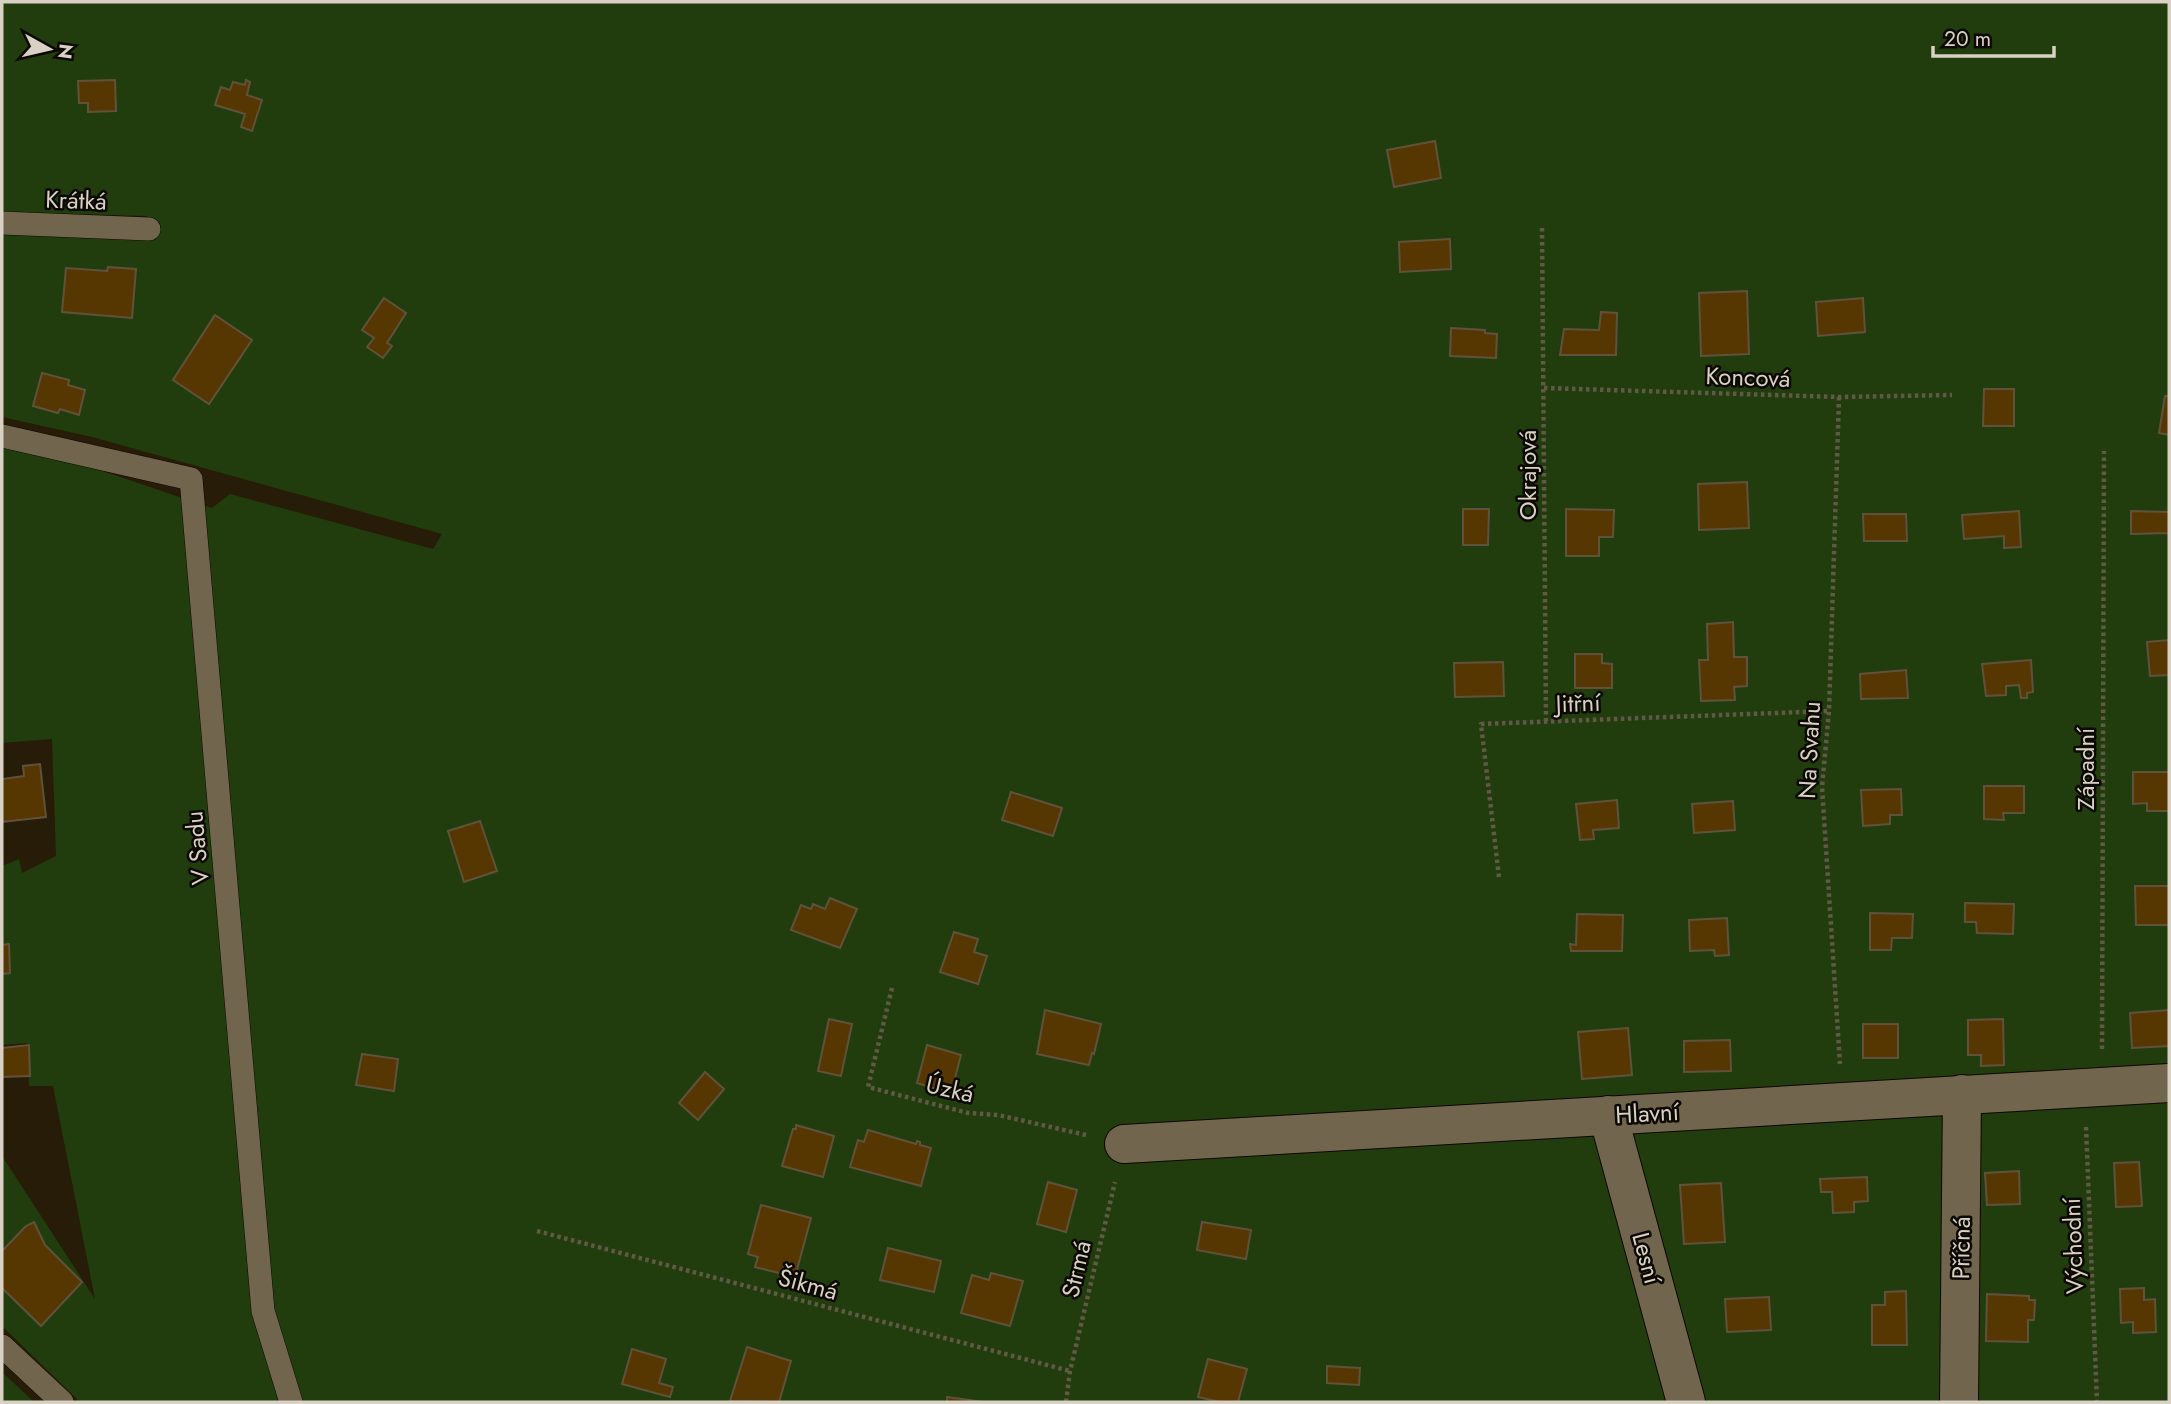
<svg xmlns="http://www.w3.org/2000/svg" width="2171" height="1404" viewBox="0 0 2171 1404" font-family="Jost,sans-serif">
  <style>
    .green { fill: #213d0d }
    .building { fill: #563702; stroke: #60513c; stroke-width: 2 }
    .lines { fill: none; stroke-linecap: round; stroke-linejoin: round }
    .lane-casing { stroke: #100600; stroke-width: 24 }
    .street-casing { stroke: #100600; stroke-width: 40 }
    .path { stroke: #625846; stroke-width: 4.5; stroke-dasharray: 3.5 3.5; stroke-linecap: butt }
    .lane { stroke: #72654e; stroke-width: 23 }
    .street { stroke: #72654e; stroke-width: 38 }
    .labels { text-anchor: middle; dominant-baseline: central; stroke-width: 5; stroke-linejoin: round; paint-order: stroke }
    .street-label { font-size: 24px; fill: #d8d1c4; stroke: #0c0802 }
  </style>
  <rect width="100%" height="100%" fill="#271c07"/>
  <g class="green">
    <path d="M2 2H2169V1402H80L2 1326V1156L95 1299 53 1086H29L27 1043 2 1045V866L19 859 22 873 56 856 52 739 2 743V437L212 508 230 494 433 549 442 534 92 437 2 417V230L148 233 147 216 2 212Z"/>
    <path d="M2 1372 34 1402H2Z"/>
  </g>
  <g class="building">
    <path d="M115 80 116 111 88 112V103H79L78 81Z"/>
    <path d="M246 80 250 82 247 95 262 100 252 131 241 127 245 114 215 105 221 87 230 90 233 82 245 85Z"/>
    <path d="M1435 141 1441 178 1394 187 1387 150Z"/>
    <path d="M1450 239 1451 269 1400 272 1399 242Z"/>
    <path d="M108 267 136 269 132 318 62 312 66 268 107 271Z"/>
    <path d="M1747 291 1749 354 1701 356 1699 293Z"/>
    <path d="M384 298 406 313 387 343 392 346 383 358 367 347 374 338 362 330Z"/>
    <path d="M1863 298 1865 332 1818 336 1816 302Z"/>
    <path d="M1601 312 1617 313 1616 355H1560L1564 329 1599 330Z"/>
    <path d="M215 315 252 340 209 404 173 380Z"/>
    <path d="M1451 328 1485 330V333L1497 334 1496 358 1450 356Z"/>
    <path d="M42 373 69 380 68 385 85 390 79 415 60 409 58 413 33 406Z"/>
    <path d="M1984 389H2014V426H1983Z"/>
    <path d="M2165 396H2169V435L2159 433Z"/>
    <path d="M1747 482 1749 528 1699 530 1698 484Z"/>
    <path d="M1463 509H1489L1488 545H1463Z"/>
    <path d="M1566 509 1614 510 1613 537H1599V556H1566Z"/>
    <path d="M2019 511 2021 547 2004 548V536L1964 539 1962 515Z"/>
    <path d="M2131 511 2169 512V533L2131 534Z"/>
    <path d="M1863 514H1906L1907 541H1864Z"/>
    <path d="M1733 622 1734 657H1747V686L1734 687 1735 700 1701 701 1699 660H1708L1707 624Z"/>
    <path d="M2169 640V675L2150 676 2147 642Z"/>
    <path d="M1575 654H1602V663L1612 664V688H1575Z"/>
    <path d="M2031 660 2033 692 2027 693V698H2021L2019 685 2006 686V695L1986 696 1982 664Z"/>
    <path d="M1503 662 1504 696 1455 697 1454 663Z"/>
    <path d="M1906 670 1908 698 1861 699 1860 674Z"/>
    <path d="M40 764 46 817 2 822V779L24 776 23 766Z"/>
    <path d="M2133 772H2169V811H2147V803L2133 804Z"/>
    <path d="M1984 786H2024V813H2003L2004 820 1984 819Z"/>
    <path d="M1901 789 1902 815H1890V824L1863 826 1861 790Z"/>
    <path d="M1011 792 1062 808 1053 836 1002 820Z"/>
    <path d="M1617 800 1619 828 1593 830 1594 839 1580 840 1576 804Z"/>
    <path d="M1733 801 1735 830 1694 833 1692 804Z"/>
    <path d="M480 821 497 871 464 882 448 831Z"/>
    <path d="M2135 886H2169V925H2136Z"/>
    <path d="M830 898 857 909 840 948 791 930 801 905 811 909 813 904 825 909Z"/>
    <path d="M1965 903 2014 904 2013 934 1977 933 1976 922H1965Z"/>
    <path d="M1870 913 1913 914 1912 938H1892L1891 950H1870Z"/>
    <path d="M1577 914 1623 915 1622 951H1571L1570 944 1576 945Z"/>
    <path d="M1727 918 1729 955 1715 956 1714 950 1690 951 1689 920Z"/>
    <path d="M954 932 978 939 974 952 987 956 978 984 940 972Z"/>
    <path d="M9 944 10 973 2 974V945Z"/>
    <path d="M1045 1010 1101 1024 1094 1054 1092 1053 1089 1065 1037 1054Z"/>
    <path d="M2169 1010V1046L2132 1048 2130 1013Z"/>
    <path d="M829 1019 852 1024 841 1076 818 1071Z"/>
    <path d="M2003 1019 2004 1065 1981 1066V1055H1968V1020Z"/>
    <rect x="1863" y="1024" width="35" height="34"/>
    <path d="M1628 1028 1632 1075 1582 1079 1578 1032Z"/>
    <path d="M1730 1040 1731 1071 1684 1072V1041Z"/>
    <path d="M29 1045 30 1076 2 1077V1048Z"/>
    <path d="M927 1045 961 1055 951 1093 917 1083Z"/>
    <path d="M362 1054 398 1059 394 1091 356 1085Z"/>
    <path d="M705 1072 724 1089 698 1120 679 1103Z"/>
    <path d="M796 1125 834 1136 823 1177 782 1166 793 1129H796Z"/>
    <path d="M868 1130 916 1144 917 1141 920 1142V1145L931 1148 921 1186 850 1167 858 1140 864 1142Z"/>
    <path d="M2139 1162 2142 1206 2116 1207 2114 1163Z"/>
    <path d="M2019 1171 2020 1204 1987 1205 1985 1173Z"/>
    <path d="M1867 1177 1868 1201 1854 1202V1212L1833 1213 1832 1192H1821L1820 1179Z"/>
    <path d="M1048 1182 1077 1190 1066 1232 1037 1224Z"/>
    <path d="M1721 1183 1725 1242 1684 1244 1680 1185Z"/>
    <path d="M761 1205 811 1218 795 1277 755 1267 758 1257 748 1254Z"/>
    <path d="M34 1222 45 1245 82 1282 41 1326 2 1288V1251L26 1226Z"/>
    <path d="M1202 1222 1251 1230 1246 1259 1197 1250Z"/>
    <path d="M888 1248 941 1261 934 1292 880 1280Z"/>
    <path d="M991 1273 1023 1281 1010 1326 961 1313 972 1275 989 1280Z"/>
    <path d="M2144 1288V1300L2155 1299 2156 1332 2133 1333V1322L2121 1323 2120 1289Z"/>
    <path d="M1906 1291 1907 1345H1872V1305H1885V1292Z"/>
    <path d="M1987 1294 2029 1296V1300H2035L2034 1320H2028V1342L1986 1341Z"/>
    <path d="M1769 1297 1771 1330 1727 1332 1725 1299Z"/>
    <path d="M747 1347 791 1361 779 1402 730 1401Z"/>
    <path d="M632 1349 666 1359 659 1383 673 1387 670 1397 622 1384Z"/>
    <path d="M1208 1359 1247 1369 1238 1402H1220L1198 1397Z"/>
    <path d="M1327 1366 1360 1368 1359 1385 1327 1383Z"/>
    <path d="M947 1397 984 1402H947Z"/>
  </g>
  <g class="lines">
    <defs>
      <g id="lane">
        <path d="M2 223 149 229"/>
        <path d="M2 436 191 479 263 1311 291 1402"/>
        <path d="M2 1346 62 1402"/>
      </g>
      <g id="street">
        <path d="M1608 1115 1686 1402"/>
        <path d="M1124 1144 2169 1083"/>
        <path d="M1959 1402 1962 1094"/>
      </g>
    </defs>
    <use href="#lane" class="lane-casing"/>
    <use href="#street" class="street-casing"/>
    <g class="path">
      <path d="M1542 228 1546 721"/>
      <path d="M1544 388 1839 397 1952 395"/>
      <path d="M1839 397 1829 711 1822 787 1840 1064"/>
      <path d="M1499 877 1481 724 1829 711"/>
      <path d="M892 988 868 1087 968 1113 998 1115 1086 1135"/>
      <path d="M2102 1049 2104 451"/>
      <path d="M2086 1127 2097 1402"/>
      <path d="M537 1231 1070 1371"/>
      <path d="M1066 1402 1070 1371 1115 1182"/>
    </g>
    <use href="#lane" class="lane"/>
    <use href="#street" class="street"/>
  </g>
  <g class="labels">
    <g class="street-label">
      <text transform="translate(76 200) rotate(2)">Krátká</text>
      <text transform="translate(1748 377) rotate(2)">Koncová</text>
      <text transform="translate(1527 475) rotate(-90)">Okrajová</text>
      <text transform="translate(1578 703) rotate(-2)">Jitřní</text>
      <text transform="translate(1809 750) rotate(-87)">Na Svahu</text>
      <text transform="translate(2085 769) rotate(-90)">Západní</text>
      <text transform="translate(197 848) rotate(-95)">V Sadu</text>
      <text transform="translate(950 1089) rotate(13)">Úzká</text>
      <text transform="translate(1647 1113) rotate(-3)">Hlavní</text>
      <text transform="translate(2073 1246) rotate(-92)">Východní</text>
      <text transform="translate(1961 1248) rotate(-89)">Příčná</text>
      <text transform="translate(1647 1258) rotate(75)">Lesní</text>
      <text transform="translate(1076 1269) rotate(-77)">Strmá</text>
      <text transform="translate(808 1284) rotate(15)">Šikmá</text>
    </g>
  </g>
  <rect width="2171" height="1404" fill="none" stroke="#d8d1c4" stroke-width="7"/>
  <g transform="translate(49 49) rotate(98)" stroke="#0c0802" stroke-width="5" paint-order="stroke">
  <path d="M0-5L12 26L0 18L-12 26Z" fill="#d8d1c4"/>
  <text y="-10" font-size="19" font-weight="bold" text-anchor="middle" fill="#d8d1c4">N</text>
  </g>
  <path d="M1933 46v10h121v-10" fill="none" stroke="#d8d1c4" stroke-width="3.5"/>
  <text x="1944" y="46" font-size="21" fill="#d8d1c4" stroke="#0c0802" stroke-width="5" paint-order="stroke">20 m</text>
</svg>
